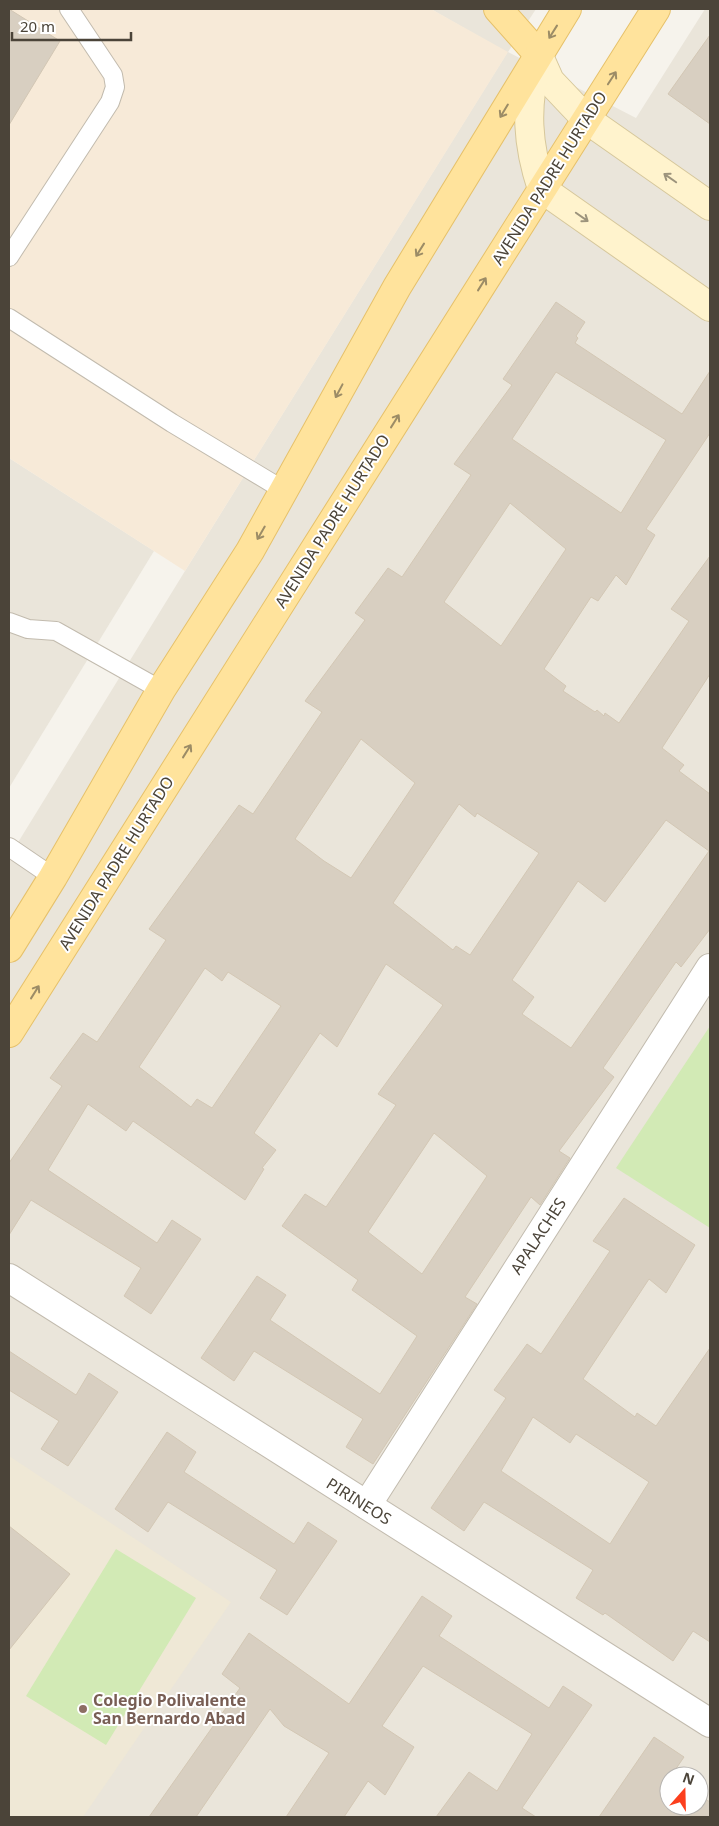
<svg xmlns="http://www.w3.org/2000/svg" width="719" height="1826" viewBox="0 0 719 1826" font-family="'Noto Sans',sans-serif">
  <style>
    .residential { fill: #eae5da; fill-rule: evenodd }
    .commercial { fill: #f7ead8 }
    .education { fill: #efe8d6 }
    .green { fill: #d2eab5 }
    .building { fill: #d8cfc1; stroke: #d3c7b4; fill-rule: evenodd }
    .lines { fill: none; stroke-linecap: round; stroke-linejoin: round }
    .lane-casing { stroke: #c2bbae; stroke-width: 20 }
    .street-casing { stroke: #c2bbae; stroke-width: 30 }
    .secondary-casing { stroke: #d6c79b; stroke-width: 30 }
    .primary-casing { stroke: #e6c16a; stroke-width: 30 }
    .lane { stroke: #fff; stroke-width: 18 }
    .street { stroke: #fff; stroke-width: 28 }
    .secondary { stroke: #fff3cd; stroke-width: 28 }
    .primary { stroke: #ffe39c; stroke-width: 28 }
    .oneway { stroke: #9c8c66 }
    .oneway2 { stroke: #9c937c }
    .education-dot { fill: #8d6e63; stroke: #fff; stroke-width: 2 }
    .labels { text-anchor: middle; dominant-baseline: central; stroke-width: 4; stroke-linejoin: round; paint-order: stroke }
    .street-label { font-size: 16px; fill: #4b4439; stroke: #fff }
    .education-label { font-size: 16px; font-weight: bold; fill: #785e54; stroke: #fff; text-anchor: start }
  </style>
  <rect width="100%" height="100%" fill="#f6f3ec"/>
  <g class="residential">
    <path d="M431 9H536L508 52 636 118 705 9H710V1817H9V857L185 571 507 53ZM669 1776H699V1806H669Z"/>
    <path d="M9 458 154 551 9 788Z"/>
  </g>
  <path class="commercial" d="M9 9H431L508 52 185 571 9 458Z"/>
  <path class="education" d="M9 1456 231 1602 83 1817H9Z"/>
  <g class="green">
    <path d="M710 1026V1228L616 1168Z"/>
    <path d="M116 1549 196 1598 106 1745 26 1696Z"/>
  </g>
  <g class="building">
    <path d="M9 9 60 41 9 125Z"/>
    <path d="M710 35V124L668 94Z"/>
    <path d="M556 302 585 322 576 336 578 338 575 343 682 414 710 371V433L646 529 655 535 626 585 616 575 598 601 591 597 544 669 566 686 563 691 595 712 597 710 604 716 605 713 619 723 689 621 671 609 710 556V674L662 748 684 765 679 771 710 794V929L681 967 676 962 603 1068 614 1077 559 1151 570 1158 540 1205 531 1197 465 1297 477 1304 373 1464 346 1447 363 1419 254 1351 234 1381 201 1358 257 1276 286 1295 270 1320 380 1394 417 1336 352 1290 358 1280 282 1226 305 1194 326 1207 396 1105 378 1094 443 1005 386 964 337 1047 320 1033 254 1133 276 1150 262 1168 264 1169 245 1200 133 1121 126 1131 88 1104 48 1170 157 1243 172 1220 201 1239 151 1314 124 1296 141 1268 31 1200 9 1235V1163L62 1086 50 1078 83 1033 97 1042 166 940 149 929 239 805 253 814 322 712 305 701 365 620 355 613 388 568 402 577 471 475 454 464 512 385 503 379ZM556 372 666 440 621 513 512 439ZM510 503 566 549 501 646 444 602ZM361 739 415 783 351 878 324 861 295 839ZM459 804 475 817 477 813 539 853 470 955 456 946 453 950 393 903ZM666 820 709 851 571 1048 522 1014 534 997 512 980 578 881 605 902ZM205 968 222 981 228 972 281 1006 212 1108 197 1099 191 1107 139 1067ZM434 1133 487 1176 422 1274 368 1232Z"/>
    <path d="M624 1198 695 1245 666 1293 649 1279 583 1379 635 1417 637 1413 656 1426 710 1348V1642L693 1631 673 1661 605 1613 603 1615 576 1598 593 1570 484 1502 464 1531 431 1508 506 1398 494 1390 527 1344 541 1354 610 1251 593 1241ZM533 1417 570 1443 576 1434 649 1482 610 1544 501 1471Z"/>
    <path d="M9 1351 76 1395 89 1373 118 1392 68 1466 41 1449 59 1421 9 1390Z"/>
    <path d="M167 1432 196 1452 184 1472 294 1544 308 1522 337 1541 287 1615 260 1598 277 1570 168 1502 148 1532 115 1509Z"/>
    <path d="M9 1526 70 1574 9 1650Z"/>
    <path d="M422 1596 452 1616 439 1636 549 1708 563 1686 592 1705 522 1808 536 1817H436L469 1772 497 1791 532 1734 423 1666 382 1726 414 1747 385 1795 368 1781 344 1817H286L329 1753 284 1726 270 1709 196 1817H149L240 1688 222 1674 249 1633 349 1704Z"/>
    <path d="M654 1737 684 1757 671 1776H669V1806H699V1795L710 1802V1817H599Z"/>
  </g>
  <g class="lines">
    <defs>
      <g id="lane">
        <path d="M9 257 110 102 115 87 113 75 69 9"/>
        <path d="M9 318 172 423 285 491"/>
        <path d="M9 622 28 629 56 631 161 690"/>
        <path d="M9 847 53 877"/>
      </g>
      <g id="street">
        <path d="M9 1278 710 1723"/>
        <path d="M367 1505 710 968"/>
      </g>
      <g id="secondary">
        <path d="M538 54 550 81 586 119 710 206"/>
        <path d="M537 61C525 107 527 144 542 189L710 307"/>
      </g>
      <g id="primary">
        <path d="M498 9 538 54"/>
        <path d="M9 948 53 877 161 690 250 551 397 287 567 9"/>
        <path d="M9 1033 656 9"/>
      </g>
    </defs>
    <use href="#lane" class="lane-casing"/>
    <use href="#street" class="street-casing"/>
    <use href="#secondary" class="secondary-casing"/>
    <use href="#primary" class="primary-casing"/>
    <use href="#lane" class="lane"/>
    <use href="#street" class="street"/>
    <use href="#secondary" class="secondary"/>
    <use href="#primary" class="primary"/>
  </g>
  <defs><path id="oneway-shaft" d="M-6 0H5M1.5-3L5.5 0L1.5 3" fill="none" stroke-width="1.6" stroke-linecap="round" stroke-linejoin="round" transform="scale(1.25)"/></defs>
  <g class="oneway">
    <use href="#oneway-shaft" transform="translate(553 32) rotate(122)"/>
    <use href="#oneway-shaft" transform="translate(612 78) rotate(-57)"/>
    <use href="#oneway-shaft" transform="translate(504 111) rotate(121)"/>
    <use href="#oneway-shaft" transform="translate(420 250) rotate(122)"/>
    <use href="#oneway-shaft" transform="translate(482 284) rotate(-58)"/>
    <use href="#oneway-shaft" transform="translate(339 391) rotate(118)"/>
    <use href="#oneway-shaft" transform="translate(395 421) rotate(-58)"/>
    <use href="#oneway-shaft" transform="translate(261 533) rotate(120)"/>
    <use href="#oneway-shaft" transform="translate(187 751) rotate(-58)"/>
    <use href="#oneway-shaft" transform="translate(35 992) rotate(-58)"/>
  </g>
  <g class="oneway2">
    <use href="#oneway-shaft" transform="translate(670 178) rotate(-145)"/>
    <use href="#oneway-shaft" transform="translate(582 217) rotate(35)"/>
  </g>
  <circle class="education-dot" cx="83" cy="1709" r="5"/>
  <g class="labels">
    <g class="street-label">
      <text transform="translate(549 178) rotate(-58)">AVENIDA PADRE HURTADO</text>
      <text transform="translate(332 521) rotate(-58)">AVENIDA PADRE HURTADO</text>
      <text transform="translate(116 863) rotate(-58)">AVENIDA PADRE HURTADO</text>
      <text transform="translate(538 1236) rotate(-57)">APALACHES</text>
      <text transform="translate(359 1501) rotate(32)">PIRINEOS</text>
    </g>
    <g class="education-label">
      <text x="93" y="1700">Colegio Polivalente<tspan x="93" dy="18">San Bernardo Abad</tspan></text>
    </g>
  </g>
  <rect width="719" height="1826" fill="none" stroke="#4b4439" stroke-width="20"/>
  <g transform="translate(684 1791) rotate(20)"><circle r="24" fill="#ffffff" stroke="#b7b4b0"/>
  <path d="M0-4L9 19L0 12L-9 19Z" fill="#fc3f1d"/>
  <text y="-8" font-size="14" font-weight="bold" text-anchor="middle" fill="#4b4439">N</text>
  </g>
  <path d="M12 32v8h119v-8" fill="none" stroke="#4b4439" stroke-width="2.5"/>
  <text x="20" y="32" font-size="15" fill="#4b4439" stroke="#ffffff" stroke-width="4" paint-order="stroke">20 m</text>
</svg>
